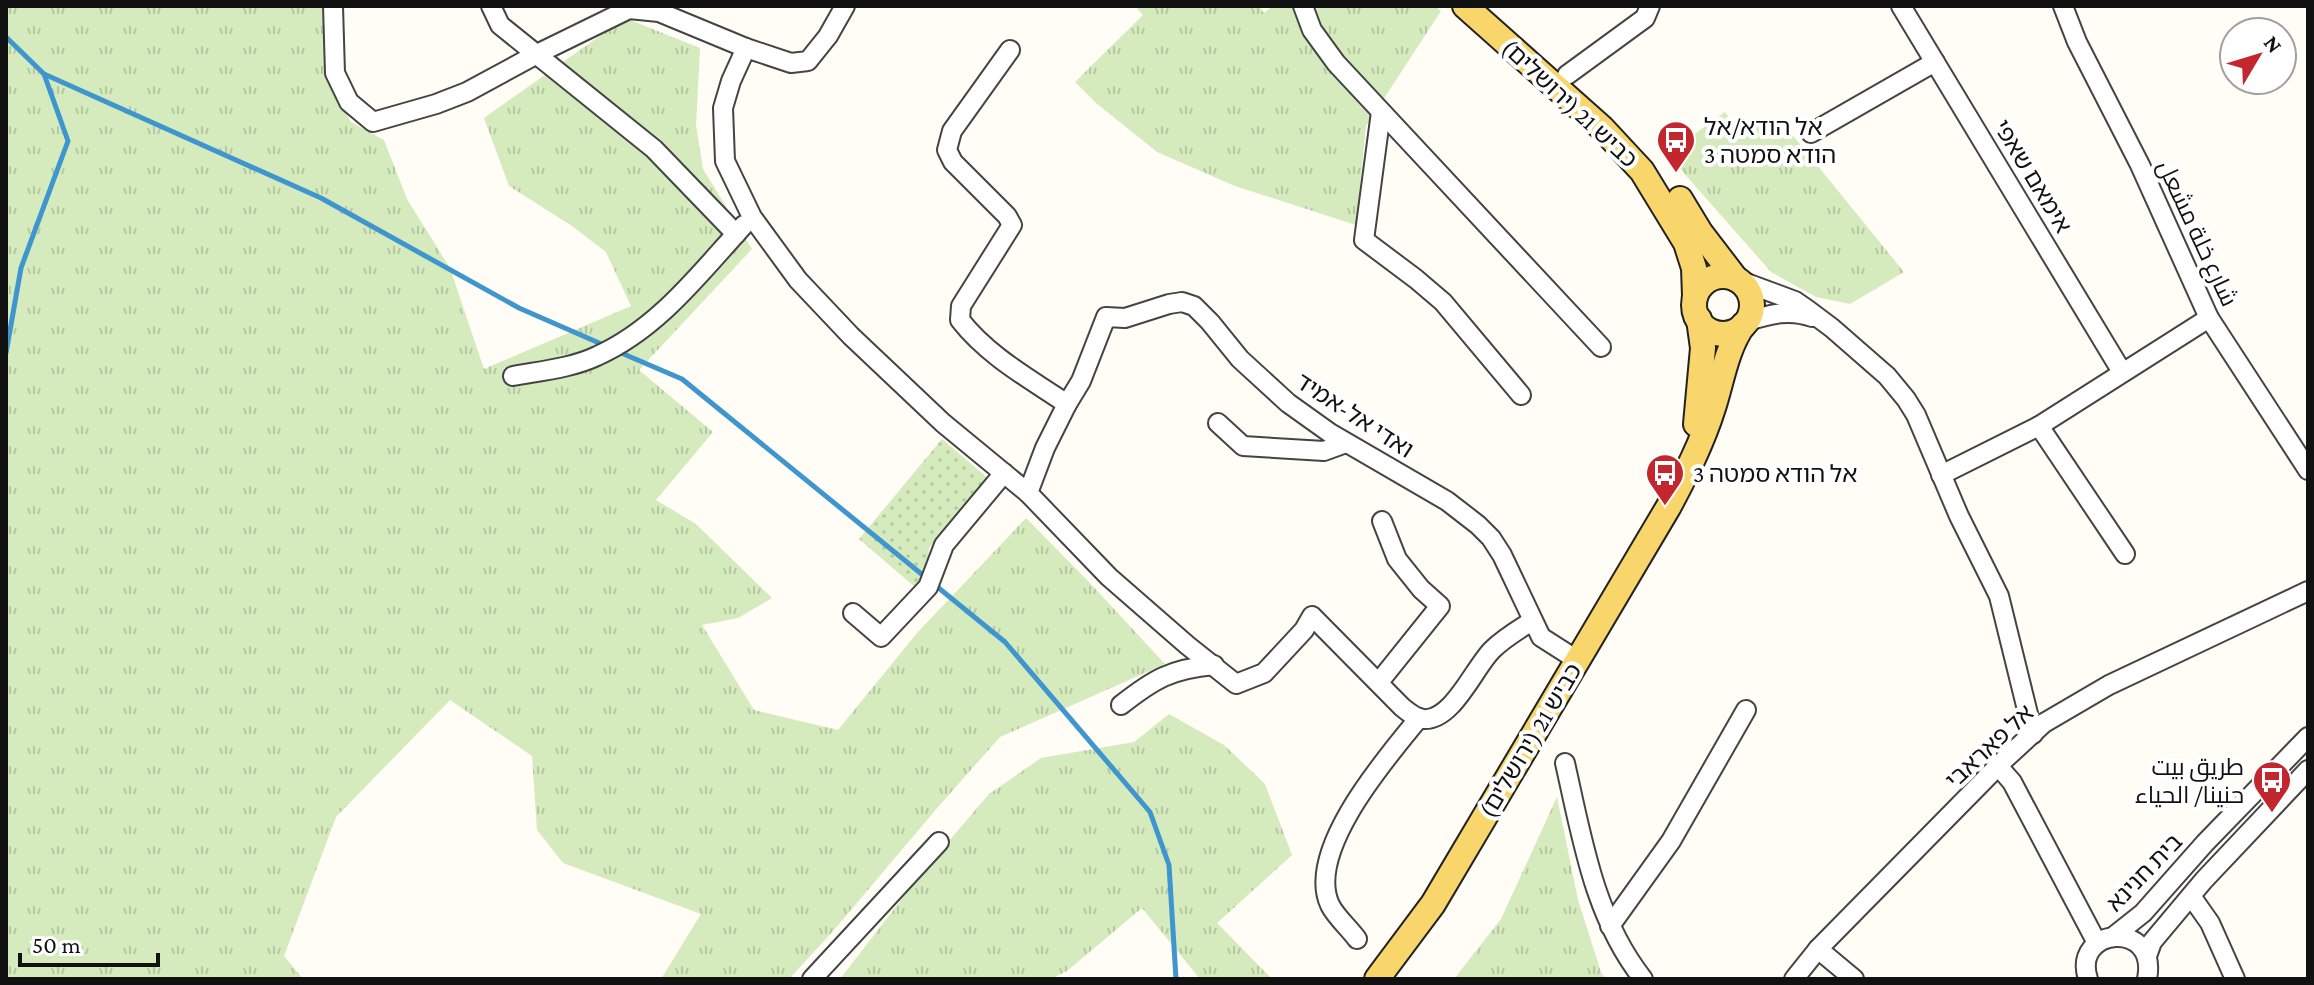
<svg xmlns="http://www.w3.org/2000/svg" width="2314" height="985" viewBox="0 0 2314 985" font-family="'Crimson Pro',Cairo,'Noto Sans Hebrew',serif">
  <style>
    .grass { fill: url(#grass-tufts) }
    .park { fill: url(#park-dots) }
    .lines { fill: none; stroke-linecap: round; stroke-linejoin: round }
    .stream { stroke: #3f96cf; stroke-width: 5 }
    .minor-casing { stroke: #444; stroke-width: 22 }
    .major-casing { stroke: #222; stroke-width: 28 }
    .minor { stroke: #fff; stroke-width: 18 }
    .major { stroke: #f9d66b; stroke-width: 24 }
    .labels { text-anchor: middle; dominant-baseline: central; stroke-width: 8; stroke-linejoin: round; paint-order: stroke }
    .street-label { font-size: 24px; fill: #111; stroke: #fff }
    .poi-label { font-size: 24px; fill: #111; stroke: #fff; text-anchor: start }
  </style>
  <defs>
    <pattern id="grass-tufts" width="24" height="20" patternUnits="userSpaceOnUse" patternTransform="scale(2)"><rect width="24" height="20" fill="#d5ebbd"/><path d="M3 7l-1-3M5 7V3M7 7l1-3M15 17l-1-3M17 17v-4M19 17l1-3" fill="none" stroke="#b6c8a1"/></pattern>
    <pattern id="park-dots" width="8" height="8" patternUnits="userSpaceOnUse" patternTransform="scale(2)"><rect width="8" height="8" fill="#d5ebbd"/><path d="M2 2h.1M6 6h.1" fill="none" stroke="#b6c8a1" stroke-width="1.8" stroke-linecap="round"/></pattern>
  </defs>
  <rect width="100%" height="100%" fill="#fffdf5"/>
  <g class="grass">
    <path d="M6 6H327L328 80 351 122 384 140 407 199 450 268 484 369 631 306 606 252 572 226 509 186 484 118 625 18 700 48 696 125 703 169 752 249 639 370 713 432 656 500 696 524 772 598 738 618 702 625 754 710 838 730 917 633 1026 518 1089 582 1165 664 1000 737 938 807 834 930 789 979H661L701 914 563 863 537 830 532 756 450 700 336 817 284 956 303 979H6Z"/>
    <path d="M1135 6H1259L1264 13 1273 6H1435L1441 11 1366 126 1356 225 1235 186 1157 152 1096 103 1075 82 1143 15Z"/>
    <path d="M1725 112 1736 128 1782 122 1904 272 1850 304 1816 297 1771 272 1667 154Z"/>
    <path d="M1169 714 1224 745 1265 784 1292 855 1217 923 1272 979H1200L1142 908 1067 971 1051 979H840L925 869 989 794 1041 758 1134 742Z"/>
    <path d="M1557 797 1578 900 1601 972 1606 979H1454L1501 919Z"/>
  </g>
  <path class="park" d="M942 439 989 479 929 548 927 569 915 587 859 539Z"/>
  <g class="lines">
    <g class="stream">
      <path d="M6 37 44 74 68 141 21 268 6 353"/>
      <path d="M44 74 321 198 519 308 606 346"/>
      <path d="M619 352 682 379 1005 642 1150 812 1169 865 1176 979"/>
    </g>
    <defs>
      <g id="minor">
        <path d="M333 6 335 73 349 102 373 122 436 104 467 92 537 54 629 9 659 12 746 48 791 63 808 61 828 36 845 6"/>
        <path d="M491 6 500 25 654 149 736 234"/>
        <path d="M1303 6 1312 30 1336 63 1601 347"/>
        <path d="M1901 6 2122 372"/>
        <path d="M2063 6 2077 42 2140 165 2209 318 2308 470"/>
        <path d="M746 48 731 81 723 108 725 161 752 217 798 280 851 336 943 423 1028 493 1109 577 1187 645 1236 684 1264 673 1304 630 1312 616 1402 707C1408 712 1415 718 1423 719 1452 722 1474 668 1492 650 1504 638 1518 630 1532 621"/>
        <path d="M1010 50 952 131 947 150 953 162 1007 216 1012 225 961 306 960 320C988 356 1030 379 1067 404L1045 448 1028 493"/>
        <path d="M1567 75 1645 18 1650 6"/>
        <path d="M1381 112 1364 240 1416 279 1443 302 1521 395"/>
        <path d="M1811 133 1935 62"/>
        <path d="M1741 281 1795 301 1808 310 1832 328 1887 376 1906 399 1916 415 1959 516 1999 596 2033 734"/>
        <path d="M1748 321C1770 314 1790 309 1812 317"/>
        <path d="M513 376C540 371 572 368 597 356 658 329 700 273 744 225"/>
        <path d="M1067 404 1081 381 1106 317 1125 318 1169 304 1182 302 1194 306 1210 322 1240 359 1288 403 1330 433 1447 501 1478 525 1491 538 1502 555 1541 637 1577 660"/>
        <path d="M1218 423 1243 446 1324 451 1346 443"/>
        <path d="M2039 426 2125 554"/>
        <path d="M1941 475 2039 426 2209 318"/>
        <path d="M853 613 881 637 928 587 944 545 1004 473"/>
        <path d="M1379 682 1440 606 1421 589 1397 559 1382 521"/>
        <path d="M1121 705C1154 679 1171 669 1214 665"/>
        <path d="M1565 763C1582 838 1594 917 1643 979"/>
        <path d="M1998 766 2012 782 2097 943"/>
        <path d="M2191 896 2210 923 2235 979"/>
        <path d="M1610 926 1671 841 1746 710"/>
        <path d="M2114 936 2143 913 2205 843 2308 737"/>
        <path d="M1357 939C1349 928 1336 917 1330 905 1305 851 1387 757 1419 718"/>
        <path d="M1818 949 1854 979"/>
        <path d="M2147 956 2152 942 2204 880 2308 770"/>
        <path d="M812 979 939 842"/>
        <path d="M1794 979 1818 949 2005 759 2044 723 2109 685 2308 591"/>
        <path d="M2088 979C2071 927 2159 919 2147 979"/>
      </g>
      <g id="major">
        <path d="M1465 6 1602 128 1642 171 1686 243 1694 268 1695 296"/>
        <path d="M1680 199 1700 232 1736 279"/>
        <circle cx="1723" cy="305" r="29"/>
        <path d="M1696 424 1703 348 1699 319"/>
        <path d="M1377 979 1433 904 1669 506C1686 474 1702 443 1713 408 1722 380 1726 350 1743 325"/>
      </g>
    </defs>
    <use href="#minor" class="minor-casing"/>
    <use href="#major" class="major-casing"/>
    <use href="#minor" class="minor"/>
    <use href="#major" class="major"/>
  </g>
  <defs>
    <symbol id="bus-pin" viewBox="-11 -11 22 30"><path d="M0 17L-7.5 6A9.5 9.5 0 1 1 7.5 6Z" fill="#c4262e" stroke="#fff"/><path d="M-5-6H5V4H4V6H2V4H-2V6H-4V4H-5ZM-3.5-4V0h7V-4ZM-3.5 1.2v1.5H-2V1.2ZM2 1.2v1.5H3.5V1.2Z" fill="#fff"/></symbol>
  </defs>
  <g fill-rule="evenodd">
    <use href="#bus-pin" x="1654" y="118" width="44" height="60"/>
    <use href="#bus-pin" x="1643" y="451" width="44" height="60"/>
    <use href="#bus-pin" x="2250" y="758" width="44" height="60"/>
  </g>
  <g class="labels">
    <g class="street-label">
      <text transform="translate(1570 103) rotate(43)">כביש 21 (ירושלים)</text>
      <text transform="translate(2033 176) rotate(59)">אימאם שאפי</text>
      <text transform="translate(2198 233) rotate(65)">شارع خلة مشعل</text>
      <text transform="translate(1355 415) rotate(33)">ואדי אל-אמיד</text>
      <text transform="translate(1530 740) rotate(-59)">כביש 21 (ירושלים)</text>
      <text transform="translate(1989 746) rotate(-43)">אל פאראבי</text>
      <text transform="translate(2144 872) rotate(-46)">בית חנינא</text>
    </g>
    <g class="poi-label">
      <text x="1704" y="126">אל הודא/אל<tspan x="1704" dy="28">הודא סמטה 3</tspan></text>
      <text x="1693" y="473">אל הודא סמטה 3</text>
      <text x="2244" y="766" text-anchor="end">طريق بيت<tspan x="2244" dy="28">حنينا/ الحياء</tspan></text>
    </g>
  </g>
  <rect width="2314" height="985" fill="none" stroke="#111111" stroke-width="16"/>
  <g transform="translate(2258 56) rotate(52)"><circle r="38" fill="#ffffff" stroke="#a0a0a0" stroke-width="2"/>
  <path d="M0-6L14 30L0 20L-14 30Z" fill="#c4262e"/>
  <text y="-12" font-size="22" font-weight="bold" text-anchor="middle" fill="#111111">N</text>
  </g>
  <path d="M20 953v12h138v-12" fill="none" stroke="#111111" stroke-width="4"/>
  <text x="32" y="953" font-size="24" fill="#111111" stroke="#ffffff" stroke-width="6" paint-order="stroke">50 m</text>
</svg>
